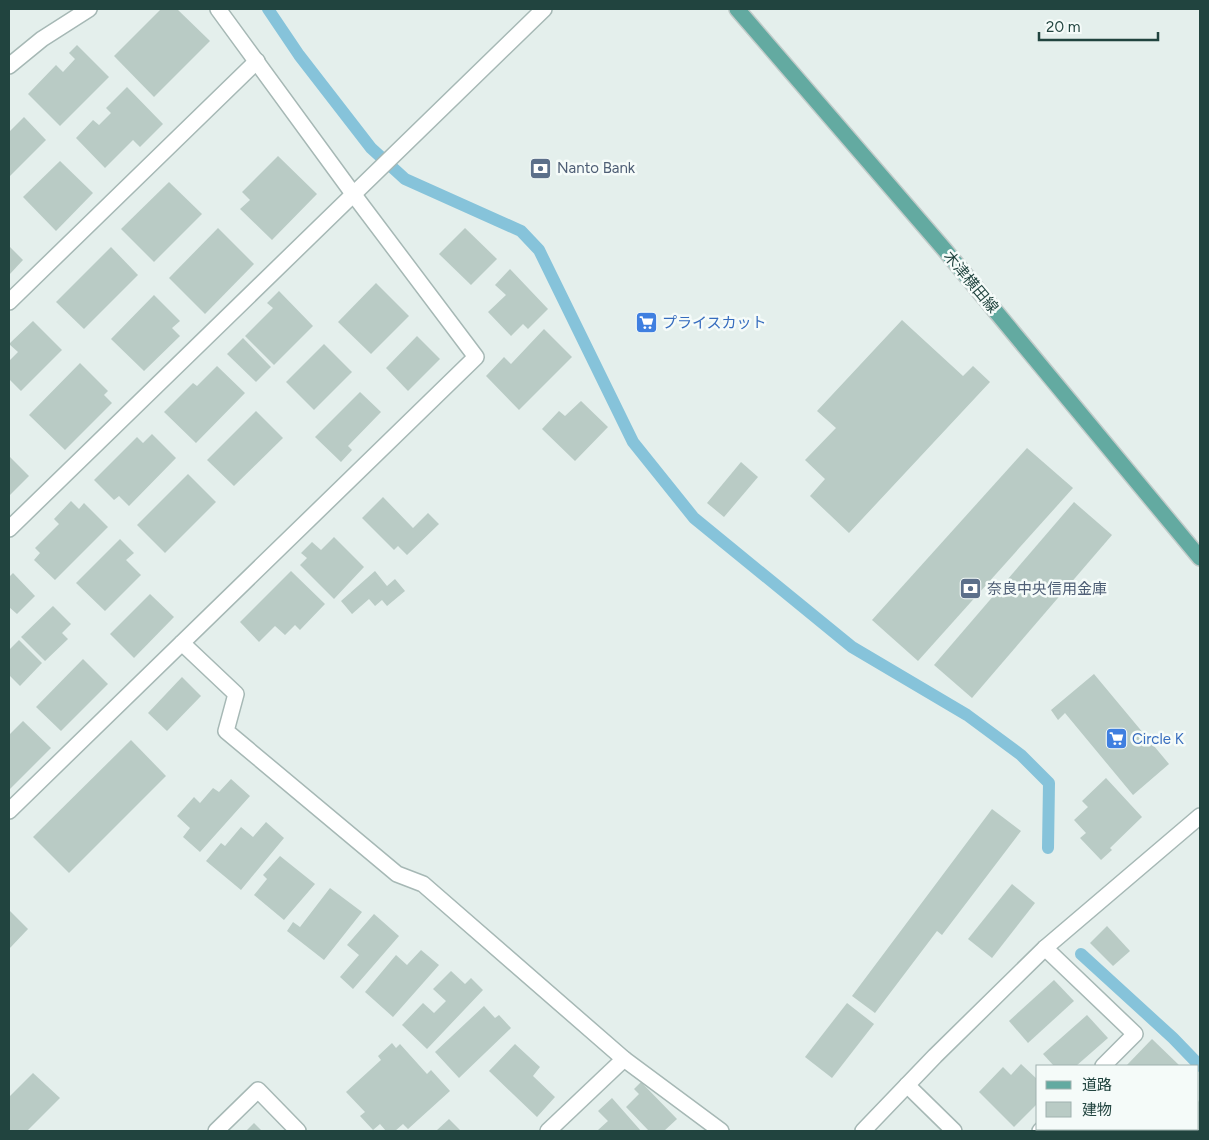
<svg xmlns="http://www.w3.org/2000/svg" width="1209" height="1140" viewBox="0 0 1209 1140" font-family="Figtree,'Noto Sans JP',sans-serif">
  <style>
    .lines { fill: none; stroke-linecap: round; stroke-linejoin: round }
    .stream { stroke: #86c3da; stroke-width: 12 }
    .building { fill: #b9cbc5 }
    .minor-casing { stroke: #a6b8b5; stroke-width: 18 }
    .major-casing { stroke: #c1cbc9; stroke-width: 18 }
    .minor { stroke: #fff; stroke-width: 15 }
    .major { stroke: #63aaa1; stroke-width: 15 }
    .labels { text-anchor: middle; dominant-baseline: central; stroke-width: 5; stroke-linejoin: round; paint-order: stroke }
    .service-label { font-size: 15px; fill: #4e5e75; stroke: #f5fbf9; text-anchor: start }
    .street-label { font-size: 15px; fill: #21443f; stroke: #f5fbf9 }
    .shop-label { font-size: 15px; fill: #366cbe; stroke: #f5fbf9; text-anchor: start }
  </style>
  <rect width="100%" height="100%" fill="#e4efec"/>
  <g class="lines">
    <g class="stream">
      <path d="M268 9 299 55 371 148 405 179 521 231 539 250 633 442 694 518 852 647 967 715 1021 755 1049 783 1048 848"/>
      <path d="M1081 954 1173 1038 1200 1066"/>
    </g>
  </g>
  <g class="building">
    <path d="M161 9H177L210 41 154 97 114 56Z"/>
    <path d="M77 45 109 77 60 126 28 94 56 65 63 72 75 59 69 53Z"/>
    <path d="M127 87 163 124 140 147 133 140 105 168 76 138 93 120 99 125 111 113 106 108Z"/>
    <path d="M24 117 46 140 9 177V132Z"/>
    <path d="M278 156 317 194 272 240 240 209 250 200 242 192Z"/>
    <path d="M60 161 93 193 56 231 23 197Z"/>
    <path d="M169 182 202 214 154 262 121 229Z"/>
    <path d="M218 228 254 264 205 314 169 278Z"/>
    <path d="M465 228 497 259 471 285 439 254Z"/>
    <path d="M9 246 23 260 9 275Z"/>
    <path d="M111 247 138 275 84 329 56 302Z"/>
    <path d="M510 269 548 309 528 329 523 324 511 336 488 312 506 295 495 285Z"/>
    <path d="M376 283 409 316 371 354 338 322Z"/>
    <path d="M279 291 313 326 274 365 245 336 273 308 267 303Z"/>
    <path d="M154 295 180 321 172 328 180 336 144 371 111 339Z"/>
    <path d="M902 320 963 376 973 366 990 382 849 533 810 496 825 479 805 460 836 428 817 411Z"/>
    <path d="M33 321 62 350 21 391 9 379V361L18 352 9 344Z"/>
    <path d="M544 329 572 357 519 410 486 376 504 357 511 364Z"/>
    <path d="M417 336 440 359 408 391 386 368Z"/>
    <path d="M243 338 271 367 256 382 227 354Z"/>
    <path d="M324 344 352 372 314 410 286 382Z"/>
    <path d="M80 363 108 391 104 395 112 403 65 450 29 415Z"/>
    <path d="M217 366 245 393 196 443 164 412 193 383 197 386Z"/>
    <path d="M360 392 381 412 348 446 352 450 341 462 315 437Z"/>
    <path d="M581 401 608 427 575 461 542 429 559 411 565 416Z"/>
    <path d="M256 411 283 438 234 486 207 460Z"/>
    <path d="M152 434 176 458 129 506 119 496 114 500 94 480 137 437 143 443Z"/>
    <path d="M1027 448 1073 488 918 661 872 620Z"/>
    <path d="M9 456 29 476 9 496Z"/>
    <path d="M741 462 758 477 724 517 707 503Z"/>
    <path d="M188 474 216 502 165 553 137 525Z"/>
    <path d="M383 497 413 528 428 513 439 524 407 555 398 546 394 550 362 518Z"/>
    <path d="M71 501 79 509 84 503 108 527 55 580 34 560 40 553 35 548 59 524 54 519Z"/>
    <path d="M1074 502 1112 535 972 698 934 665Z"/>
    <path d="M334 537 364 567 334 599 300 565 307 558 301 553 312 542 321 550Z"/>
    <path d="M120 539 134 553 126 560 141 575 105 611 76 583Z"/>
    <path d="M291 571 325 604 300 630 295 625 285 635 275 626 259 642 240 622Z"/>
    <path d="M375 571 387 586 395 579 405 591 387 606 382 600 375 606 369 599 352 614 341 601Z"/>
    <path d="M13 573 35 596 17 614 9 607V577Z"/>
    <path d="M150 594 174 617 134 658 110 634Z"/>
    <path d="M53 606 71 624 62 633 68 639 45 661 21 637Z"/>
    <path d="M19 640 42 663 20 686 9 675V650Z"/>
    <path d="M83 659 108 684 61 731 36 707Z"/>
    <path d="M1094 674 1169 764 1133 795 1065 713 1058 720 1051 710Z"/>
    <path d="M182 677 201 696 167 731 148 713Z"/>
    <path d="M23 721 51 748 9 790V735Z"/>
    <path d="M131 740 166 776 69 873 33 837Z"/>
    <path d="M1106 778 1142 817 1110 848 1112 850 1101 860 1080 838 1086 833 1074 820 1088 807 1082 801Z"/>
    <path d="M231 779 250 796 200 852 183 837 190 828 177 816 194 797 200 803 213 788 219 792Z"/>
    <path d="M992 809 1021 831 942 935 937 931 875 1013 852 996Z"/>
    <path d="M266 822 284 838 241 890 206 861 221 843 225 846 241 827 253 837Z"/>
    <path d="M280 856 315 884 284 920 254 895 267 879 263 875Z"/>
    <path d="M1012 884 1035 903 992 958 968 939Z"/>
    <path d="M330 888 362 912 324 960 287 931 293 922 300 927Z"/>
    <path d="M9 910 28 929 9 949Z"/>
    <path d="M374 914 399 936 353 989 340 977 359 955 347 945Z"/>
    <path d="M1107 926 1130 951 1113 966 1090 943Z"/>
    <path d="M421 950 439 965 393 1017 365 992 396 955 407 965Z"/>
    <path d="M451 971 465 984 471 978 483 990 427 1049 402 1025 423 1003 434 1013 446 1001 433 989Z"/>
    <path d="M1054 980 1074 1001 1028 1043 1009 1021Z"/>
    <path d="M847 1003 874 1024 832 1078 805 1057Z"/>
    <path d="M484 1006 495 1018 499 1015 511 1028 459 1078 435 1052Z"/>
    <path d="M1087 1015 1108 1038 1076 1066H1054L1043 1054Z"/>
    <path d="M1152 1039 1180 1066H1126Z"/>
    <path d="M392 1043 396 1048 400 1044 427 1074 431 1070 450 1091 408 1129 403 1124 395 1131H386L380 1124 373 1130 360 1116 365 1112 346 1092 381 1060 378 1056Z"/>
    <path d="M515 1044 540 1067 533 1076 555 1097 537 1117 489 1071Z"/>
    <path d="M1021 1064 1038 1080V1103L1014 1127 979 1092 1003 1067 1011 1075Z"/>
    <path d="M33 1073 60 1098 27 1131H9V1097Z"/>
    <path d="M641 1082 677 1119 664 1131H649L626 1107 639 1094 634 1089Z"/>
    <path d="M612 1098 641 1131H599L598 1130 608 1121 598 1111Z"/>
    <path d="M1198 1100 1200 1104V1131H1155L1154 1129H1198Z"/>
    <path d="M449 1119 461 1131H436Z"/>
    <path d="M254 1123 262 1131H246Z"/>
    <path d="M1065 1129H1120L1118 1131H1063Z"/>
  </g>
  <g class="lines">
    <defs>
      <g id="minor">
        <path d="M9 66 42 39 89 9"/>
        <path d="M9 302 257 61"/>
        <path d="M9 529 544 9"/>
        <path d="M182 643 236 694 226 731 397 874 423 884 624 1059 721 1131"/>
        <path d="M9 811 476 357 354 195 218 9"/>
        <path d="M1045 948 1135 1034 1103 1066"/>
        <path d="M907 1085 954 1131"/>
        <path d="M216 1131 258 1090 298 1131"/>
        <path d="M548 1131 624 1059"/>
        <path d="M863 1131 935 1056 1045 948 1200 816"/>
        <path d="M1040 1131 1042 1129"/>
      </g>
      <path id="major" d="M737 9 944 249 1200 558"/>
    </defs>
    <use href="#minor" class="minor-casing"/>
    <use href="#major" class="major-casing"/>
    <use href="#minor" class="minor"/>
    <use href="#major" class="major"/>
  </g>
  <defs>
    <symbol id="bank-square" viewBox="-11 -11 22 22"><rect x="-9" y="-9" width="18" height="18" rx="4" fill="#5c6f8a" stroke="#f5fbf9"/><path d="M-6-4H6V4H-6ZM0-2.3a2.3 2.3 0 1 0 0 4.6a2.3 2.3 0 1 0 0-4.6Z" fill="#fff"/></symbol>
    <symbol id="supermarket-square" viewBox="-11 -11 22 22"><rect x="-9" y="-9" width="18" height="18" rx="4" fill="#3f7fe0" stroke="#f5fbf9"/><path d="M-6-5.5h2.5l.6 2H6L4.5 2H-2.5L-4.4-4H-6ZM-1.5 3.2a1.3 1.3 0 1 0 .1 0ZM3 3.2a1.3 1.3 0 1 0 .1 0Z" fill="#fff"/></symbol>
  </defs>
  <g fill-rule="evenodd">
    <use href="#bank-square" x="528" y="156" width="25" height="25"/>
    <use href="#supermarket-square" x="634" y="310" width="25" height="25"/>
    <use href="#bank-square" x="958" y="576" width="25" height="25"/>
    <use href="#supermarket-square" x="1104" y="726" width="25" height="25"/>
  </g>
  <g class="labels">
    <g class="service-label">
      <text x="557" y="168">Nanto Bank</text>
      <text x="987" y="589">奈良中央信用金庫</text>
    </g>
    <g class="street-label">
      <text transform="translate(971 282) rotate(50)">木津横田線</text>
    </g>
    <g class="shop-label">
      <text x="662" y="323">プライスカット</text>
      <text x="1132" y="739">Circle K</text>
    </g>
  </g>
  <rect width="1209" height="1140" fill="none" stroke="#21443f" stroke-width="20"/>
  <rect x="1036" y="1065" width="162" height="65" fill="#f5fbf9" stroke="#a0b2af"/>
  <rect x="1046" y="1081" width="25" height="8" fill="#63aaa1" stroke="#a0b2af"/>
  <text x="1082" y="1090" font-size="15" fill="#21443f">道路</text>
  <rect x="1046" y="1102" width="25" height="15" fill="#b9cbc5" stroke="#a0b2af"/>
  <text x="1082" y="1115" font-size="15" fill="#21443f">建物</text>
  <path d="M1039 32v8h119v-8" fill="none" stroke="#21443f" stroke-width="2.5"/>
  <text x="1046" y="32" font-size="15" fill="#21443f" stroke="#f5fbf9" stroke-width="4" paint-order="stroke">20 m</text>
</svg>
